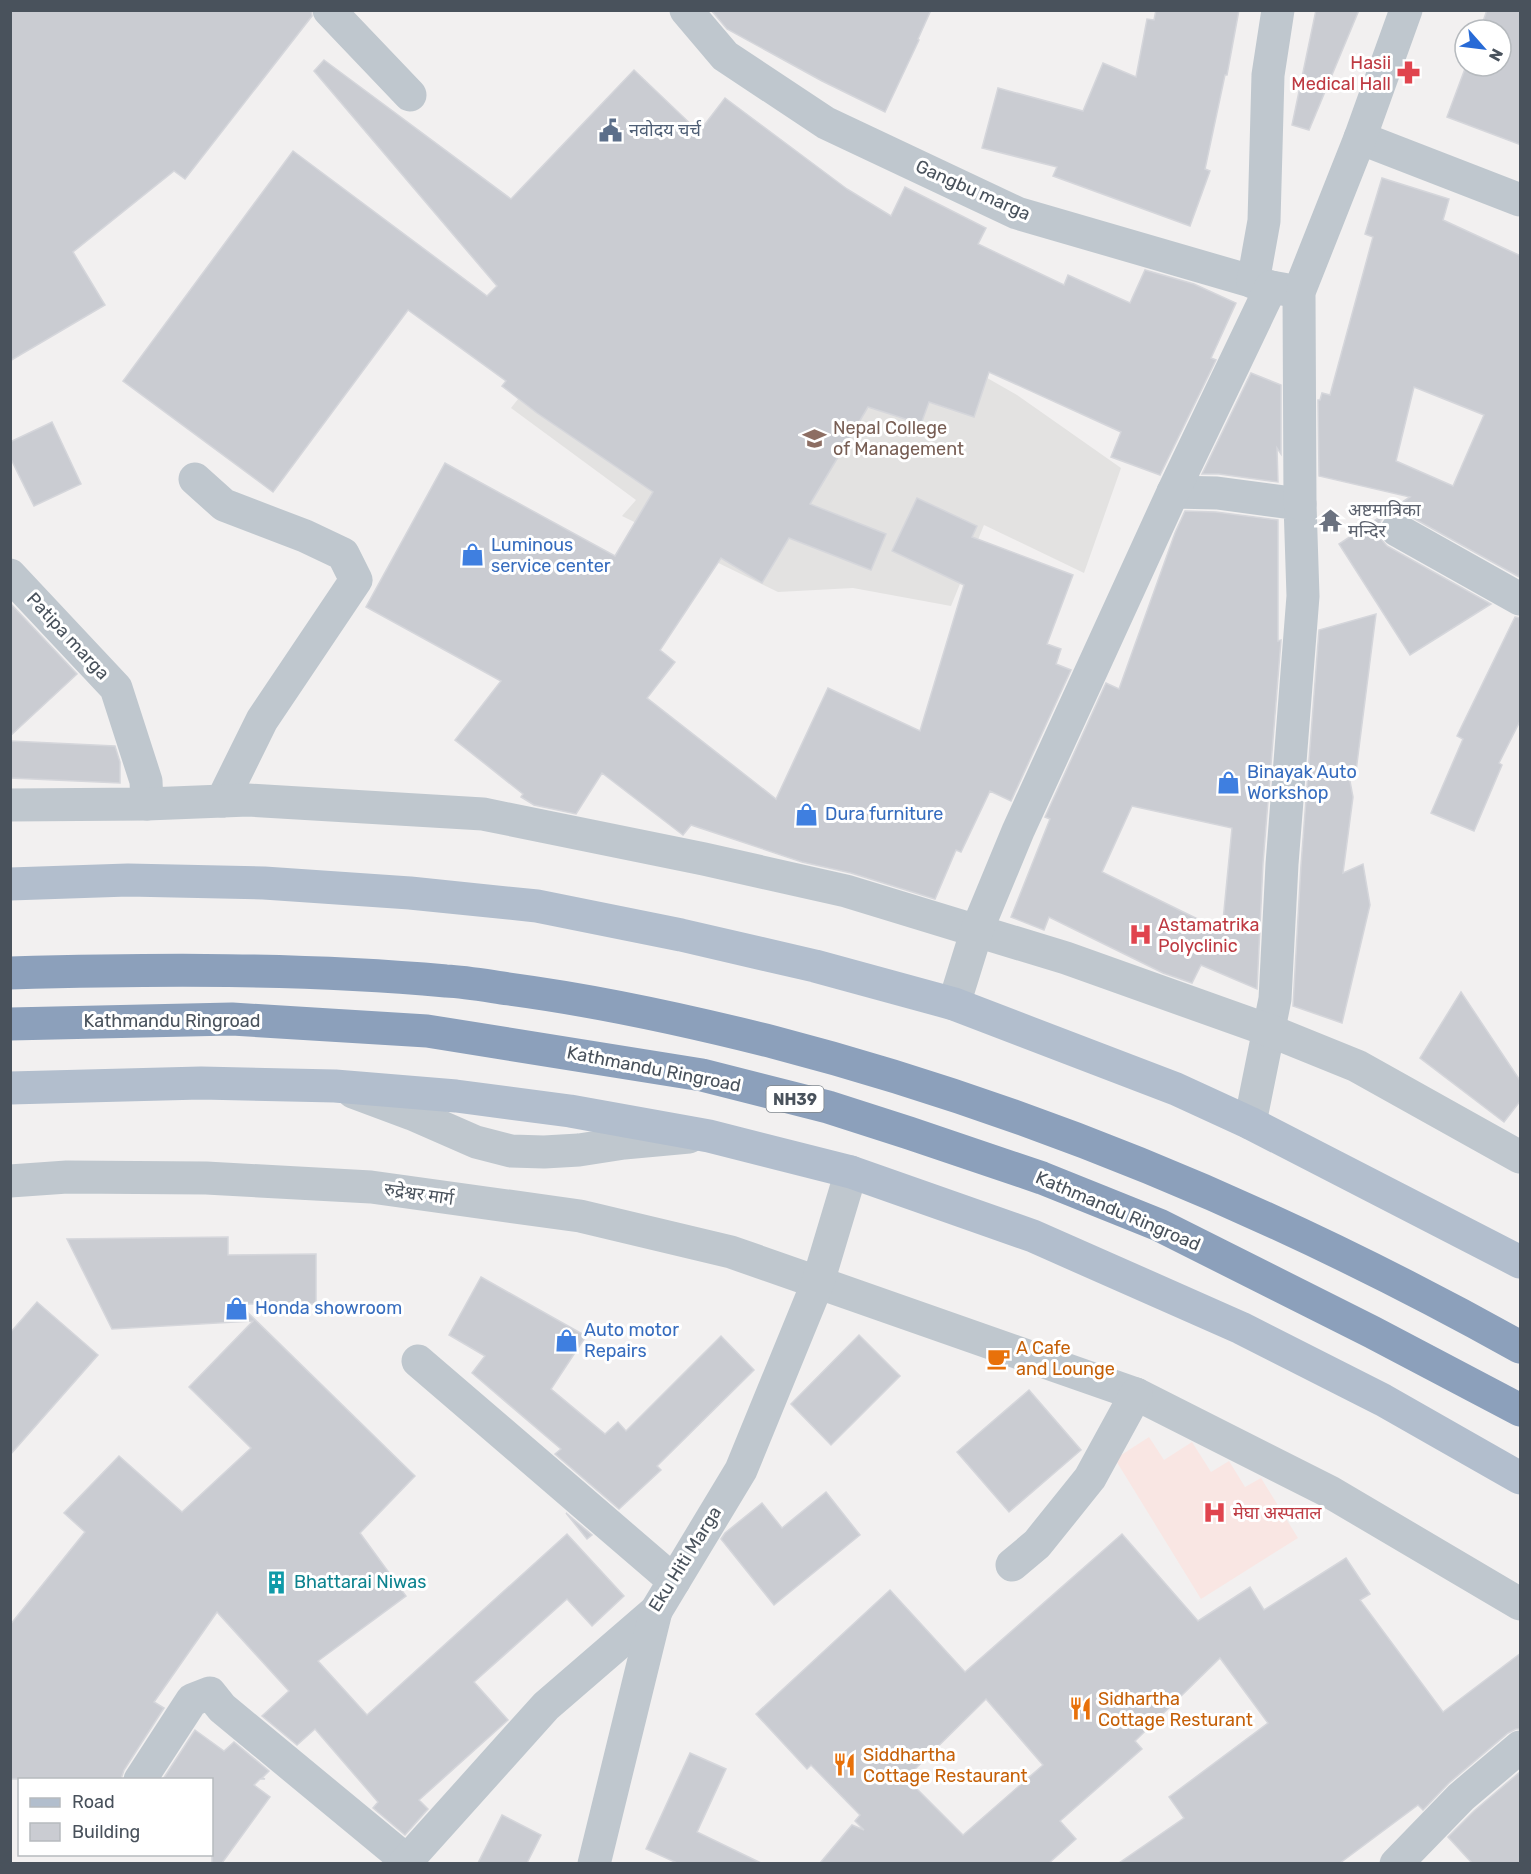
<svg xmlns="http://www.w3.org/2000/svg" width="1531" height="1874" viewBox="0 0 1531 1874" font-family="Rubik,'Noto Sans Devanagari',sans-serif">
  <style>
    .education { fill: #e3e2e1 }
    .medical { fill: #f9e6e3 }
    .building { fill: #caccd2; stroke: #d5d6db; stroke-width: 1.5; fill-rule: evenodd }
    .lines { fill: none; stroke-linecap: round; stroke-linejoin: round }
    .minor { stroke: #bfc7ce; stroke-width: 33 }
    .major { stroke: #b2becd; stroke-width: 33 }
    .highway { stroke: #8ca0bb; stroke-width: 33 }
    .labels { text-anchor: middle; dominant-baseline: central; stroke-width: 6; stroke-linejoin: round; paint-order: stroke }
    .shield { fill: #fff; stroke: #80868d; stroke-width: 1.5 }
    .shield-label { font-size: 16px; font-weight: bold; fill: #49525c }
    .health-label { font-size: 18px; fill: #be3a42; stroke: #fff; text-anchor: start }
    .service-label { font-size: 18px; fill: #4e5e75; stroke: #fff; text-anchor: start }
    .street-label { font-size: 18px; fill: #49525c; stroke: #fff }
    .education-label { font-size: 18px; fill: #785e54; stroke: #fff; text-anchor: start }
    .worship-label { font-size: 18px; fill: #5b616d; stroke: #fff; text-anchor: start }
    .shop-label { font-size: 18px; fill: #366cbe; stroke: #fff; text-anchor: start }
    .food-label { font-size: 18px; fill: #c56008; stroke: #fff; text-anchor: start }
    .culture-label { font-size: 18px; fill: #0d838f; stroke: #fff; text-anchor: start }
  </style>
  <rect width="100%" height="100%" fill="#f2f0f0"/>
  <path class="education" d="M583 316 910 334 1017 395 1121 468 1084 573 984 525 951 606 853 588 778 592 622 516 636 500 511 408Z"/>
  <path class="medical" d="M1149 1437 1164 1460 1192 1442 1211 1472 1229 1461 1245 1487 1261 1478 1298 1538 1201 1599 1115 1459Z"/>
  <g class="building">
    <path d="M10 10H311L312 16 185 179 174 171 73 252 105 305 10 361Z"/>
    <path d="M711 10H931L918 39 919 40 885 112 822 81 727 29Z"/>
    <path d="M1156 10H1239L1227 75H1225L1205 169 1210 171 1190 226 1053 176 1057 167 982 148 998 88 1083 111 1103 63 1136 77 1147 19 1154 20Z"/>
    <path d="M1316 10H1359L1309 130 1292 125Z"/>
    <path d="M1487 10H1521V145L1447 117 1466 66H1501V30H1480Z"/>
    <path d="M324 60 511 199 634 70 699 132 725 98 847 189 891 216 905 187 986 228 978 244 1064 285 1068 275 1130 303 1145 270 1194 284 1236 303 1211 358 1216 360 1160 475 1111 457 1121 432 989 372 974 417 929 402 921 424 868 407 810 504 886 534 871 570 789 538 762 583 721 558 660 650 675 662 647 698 776 799 828 688 920 731 964 585 892 551 917 498 977 526 972 537 1073 575 1047 644 1061 649 1056 664 1071 670 1011 801 990 791 961 852 956 850 935 899 851 873 802 862 691 825 683 835 602 773 576 814 534 805 521 797 523 794 455 740 501 681 366 607 445 463 615 556 653 492 537 413 502 386 506 381 408 310 273 492 123 381 293 151 487 296 497 286 314 71Z"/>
    <path d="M1382 178 1449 199 1443 220 1521 256V578L1406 514 1396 511 1387 514 1381 520 1378 530 1381 539 1387 546 1491 604 1410 655 1339 544 1410 497 1319 476 1318 400H1320L1322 393 1330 395 1373 237 1365 234ZM1414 387 1484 415 1453 486 1396 461Z"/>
    <path d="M1251 373 1281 385V454L1277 448 1278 482 1219 474H1202Z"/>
    <path d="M52 422 81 484 34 506 10 457V442Z"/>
    <path d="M1185 511 1216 512 1278 520V641L1281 640 1263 863 1257 989 1201 965 1192 983 1163 973 1049 917 1044 930 1011 917 1050 819 1045 817 1106 683 1119 689 1175 533ZM1132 806 1232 828 1222 931 1102 872Z"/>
    <path d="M10 603 77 674 10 736Z"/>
    <path d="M1376 614 1355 779 1349 776 1353 797 1343 873 1363 864 1370 905 1342 1023 1293 1006 1301 865 1319 630Z"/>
    <path d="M1515 617 1521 618V719L1499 763 1502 765 1474 831 1431 813 1463 739 1457 736Z"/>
    <path d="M10 741 115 746 120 762V783L10 778Z"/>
    <path d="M1461 992 1521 1082V1100L1504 1122 1420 1058Z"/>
    <path d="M228 1237V1255L316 1254V1304H239L415 1476 360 1533 406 1596 318 1661 367 1715 567 1534 624 1596 592 1626 567 1599 474 1682 508 1720 419 1800 428 1809 405 1835 373 1808 378 1802 315 1729 297 1745 262 1716 289 1691 217 1612 154 1702 164 1708 124 1770 121 1779H10V1625L85 1532 64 1513 119 1456 182 1512 251 1448 189 1387 253 1321 112 1329 67 1239Z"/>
    <path d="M481 1277 586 1336 551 1389 605 1434 618 1422 626 1431 721 1336 754 1370 657 1466 661 1470 619 1509 555 1454 561 1449 472 1373 485 1356 449 1335Z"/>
    <path d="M37 1302 98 1355 10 1455V1333Z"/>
    <path d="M859 1335 900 1376 831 1445 791 1404Z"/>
    <path d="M1029 1390 1081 1450 1009 1512 957 1452Z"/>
    <path d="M826 1492 860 1535 774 1605 721 1539 725 1533 762 1503 782 1528Z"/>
    <path d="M566 1513 592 1535 587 1539Z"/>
    <path d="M1122 1534 1198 1621 1250 1587 1264 1610 1346 1558 1370 1594 1360 1600 1443 1712 1521 1653V1729H1516L1508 1733 1449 1783 1423 1810 1418 1805 1340 1863H1119L1184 1818 1169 1797 1268 1723 1220 1658 1135 1741 1142 1749 1060 1821 1076 1839 1049 1863H820L852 1825 864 1830 855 1821 860 1815 811 1765 807 1769 756 1714 890 1590 965 1672ZM986 1699 1043 1765 963 1835 906 1778Z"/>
    <path d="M195 1730 224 1751 234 1742 269 1771 262 1778 265 1779H260L254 1785 270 1797 222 1863H212V1779H163Z"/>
    <path d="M690 1753 726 1769 697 1832 761 1863H677L646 1849Z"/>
    <path d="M1521 1771V1863H1472L1448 1837 1474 1811Z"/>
    <path d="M502 1815 541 1835 527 1863H478Z"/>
  </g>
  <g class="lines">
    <g class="minor">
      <path d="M329 10 410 95"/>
      <path d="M686 10 725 56 826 123 1017 213 1271 287 1299 292"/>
      <path d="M1360 138 1520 200"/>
      <path d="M1253 282 1264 221 1268 75 1278 10"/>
      <path d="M195 479 224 505 305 536 343 554 356 580 262 720 222 801"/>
      <path d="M1173 492 1217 493 1300 504 1303 596 1282 864 1275 999 1250 1123"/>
      <path d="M1300 504 1299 292 1360 138 1406 10"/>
      <path d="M1397 530 1520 599"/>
      <path d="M10 575 116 688 146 781 147 804"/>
      <path d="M10 805 147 804 248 800 483 814 704 859 846 891 1066 958 1268 1030 1357 1066 1520 1157"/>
      <path d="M954 1004 977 930 1018 831 1173 492 1271 287"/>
      <path d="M353 1092 412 1114 476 1142 511 1151 544 1152 579 1150 624 1143 689 1137"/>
      <path d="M10 1181 67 1177 206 1178 371 1187 580 1216 731 1252 1136 1394 1330 1492 1520 1604"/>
      <path d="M418 1361 674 1581"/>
      <path d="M1012 1565 1037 1544 1090 1478 1136 1394"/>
      <path d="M140 1780 192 1700 210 1693 222 1708 406 1860"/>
      <path d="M404 1864 546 1706 656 1611 741 1470 818 1282 851 1172"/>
      <path d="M594 1864 656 1611"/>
      <path d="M1396 1864 1461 1797 1520 1747"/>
    </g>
    <g class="major">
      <path d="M10 884 128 880 264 883 410 893 537 906 681 935 815 966 954 1004 1176 1089 1250 1123 1520 1262"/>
      <path d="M10 1088 201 1083 335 1086 456 1096 570 1111 709 1136 851 1172 1033 1236 1241 1328 1383 1400 1520 1478"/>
    </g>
    <g class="highway">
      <path d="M10 973C156 969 301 968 446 981 467 982 488 986 509 989 599 1001 686 1020 773 1042 1035 1110 1285 1216 1520 1347"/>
      <path d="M10 1024 232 1019 427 1031 702 1075 828 1107 909 1133 1042 1178 1159 1225 1372 1332 1520 1410"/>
    </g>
  </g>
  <defs>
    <symbol id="pharmacy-bare" viewBox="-9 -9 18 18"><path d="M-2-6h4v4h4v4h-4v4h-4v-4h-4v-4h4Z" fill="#e0444e" stroke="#fff" stroke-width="2.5" paint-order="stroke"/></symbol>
    <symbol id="civic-bare" viewBox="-9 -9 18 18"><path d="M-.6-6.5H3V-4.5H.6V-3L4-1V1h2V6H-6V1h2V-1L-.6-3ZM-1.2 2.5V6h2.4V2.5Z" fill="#5c6f8a" stroke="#fff" stroke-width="2.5" paint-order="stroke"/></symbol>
    <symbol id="university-bare" viewBox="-9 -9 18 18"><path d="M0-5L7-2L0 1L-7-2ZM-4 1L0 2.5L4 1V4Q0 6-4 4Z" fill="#8d6e63" stroke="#fff" stroke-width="2.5" paint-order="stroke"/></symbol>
    <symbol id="temple-bare" viewBox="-9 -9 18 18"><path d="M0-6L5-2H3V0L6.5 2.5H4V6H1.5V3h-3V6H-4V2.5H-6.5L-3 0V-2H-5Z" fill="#6b7280" stroke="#fff" stroke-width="2.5" paint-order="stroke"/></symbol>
    <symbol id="shop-bare" viewBox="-9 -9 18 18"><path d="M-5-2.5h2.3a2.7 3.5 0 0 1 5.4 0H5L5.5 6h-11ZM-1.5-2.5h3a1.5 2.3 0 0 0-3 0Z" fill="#3f7fe0" stroke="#fff" stroke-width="2.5" paint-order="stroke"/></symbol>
    <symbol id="hospital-bare" viewBox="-9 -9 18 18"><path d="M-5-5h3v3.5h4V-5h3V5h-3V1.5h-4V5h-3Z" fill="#e0444e" stroke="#fff" stroke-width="2.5" paint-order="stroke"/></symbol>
    <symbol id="cafe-bare" viewBox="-9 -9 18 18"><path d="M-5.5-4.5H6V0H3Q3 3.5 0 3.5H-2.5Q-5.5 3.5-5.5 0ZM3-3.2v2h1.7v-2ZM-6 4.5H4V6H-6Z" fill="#e8710a" stroke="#fff" stroke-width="2.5" paint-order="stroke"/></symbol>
    <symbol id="building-bare" viewBox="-9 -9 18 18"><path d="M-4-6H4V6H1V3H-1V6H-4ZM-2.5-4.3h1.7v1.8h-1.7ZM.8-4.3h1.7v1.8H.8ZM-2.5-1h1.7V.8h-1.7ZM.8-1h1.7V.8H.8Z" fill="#0f9aa8" stroke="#fff" stroke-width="2.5" paint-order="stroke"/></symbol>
    <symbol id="restaurant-bare" viewBox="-9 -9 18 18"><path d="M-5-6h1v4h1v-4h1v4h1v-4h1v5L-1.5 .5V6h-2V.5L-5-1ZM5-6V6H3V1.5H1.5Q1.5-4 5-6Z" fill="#e8710a" stroke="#fff" stroke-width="2.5" paint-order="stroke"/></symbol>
  </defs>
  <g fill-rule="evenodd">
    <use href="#pharmacy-bare" x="1392" y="56" width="33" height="33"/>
    <use href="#civic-bare" x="594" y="114" width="33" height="33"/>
    <use href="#university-bare" x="798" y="422" width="33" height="33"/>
    <use href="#temple-bare" x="1314" y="504" width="33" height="33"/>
    <use href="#shop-bare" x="456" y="538" width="33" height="33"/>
    <use href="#shop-bare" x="1212" y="766" width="33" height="33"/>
    <use href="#shop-bare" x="790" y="798" width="33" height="33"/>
    <use href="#hospital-bare" x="1124" y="918" width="33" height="33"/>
    <use href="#shop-bare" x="220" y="1292" width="33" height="33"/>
    <use href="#shop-bare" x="550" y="1324" width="33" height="33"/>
    <use href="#cafe-bare" x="982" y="1342" width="33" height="33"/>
    <use href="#hospital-bare" x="1198" y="1496" width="33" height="33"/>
    <use href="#building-bare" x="260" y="1566" width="33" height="33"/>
    <use href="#restaurant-bare" x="1064" y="1692" width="33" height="33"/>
    <use href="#restaurant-bare" x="828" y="1748" width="33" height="33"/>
  </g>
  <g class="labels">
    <rect class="shield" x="766.5" y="1086" width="57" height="26" rx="4.5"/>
    <g class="shield-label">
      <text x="795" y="1099">NH39</text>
    </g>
    <g class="health-label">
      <text x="1391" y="63" text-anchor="end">Hasii<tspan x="1391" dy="21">Medical Hall</tspan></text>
      <text x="1158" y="925">Astamatrika<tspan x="1158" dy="21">Polyclinic</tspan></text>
      <text x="1233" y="1513">मेघा अस्पताल</text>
    </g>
    <g class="service-label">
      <text x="629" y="130">नवोदय चर्च</text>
    </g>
    <g class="street-label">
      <text transform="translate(973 190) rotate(24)">Gangbu marga</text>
      <text transform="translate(68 636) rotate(47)">Patipa marga</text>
      <text x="172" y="1021">Kathmandu Ringroad</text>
      <text transform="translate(654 1069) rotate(11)">Kathmandu Ringroad</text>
      <text transform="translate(419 1194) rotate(8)">रुद्रेश्वर मार्ग</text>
      <text transform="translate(1118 1211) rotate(23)">Kathmandu Ringroad</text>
      <text transform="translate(685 1559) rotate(-58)">Eku Hiti Marga</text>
    </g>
    <g class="education-label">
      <text x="833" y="428">Nepal College<tspan x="833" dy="21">of Management</tspan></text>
    </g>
    <g class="worship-label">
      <text x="1348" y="510">अष्टमात्रिका<tspan x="1348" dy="21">मन्दिर</tspan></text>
    </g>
    <g class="shop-label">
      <text x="491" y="545">Luminous<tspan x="491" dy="21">service center</tspan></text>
      <text x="1247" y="772">Binayak Auto<tspan x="1247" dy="21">Workshop</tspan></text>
      <text x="825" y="814">Dura furniture</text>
      <text x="255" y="1308">Honda showroom</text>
      <text x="584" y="1330">Auto motor<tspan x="584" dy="21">Repairs</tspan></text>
    </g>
    <g class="food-label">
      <text x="1016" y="1348">A Cafe<tspan x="1016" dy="21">and Lounge</tspan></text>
      <text x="1098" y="1699">Sidhartha<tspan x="1098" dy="21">Cottage Resturant</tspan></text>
      <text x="863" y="1755">Siddhartha<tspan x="863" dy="21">Cottage Restaurant</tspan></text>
    </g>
    <g class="culture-label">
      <text x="294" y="1582">Bhattarai Niwas</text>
    </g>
  </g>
  <rect width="1531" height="1874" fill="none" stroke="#49525c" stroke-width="24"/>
  <rect x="18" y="1778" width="195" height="78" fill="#ffffff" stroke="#b6babe" stroke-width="1.5"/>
  <rect x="30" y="1798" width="30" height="9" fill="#b2becd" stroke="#b6babe" stroke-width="1.5"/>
  <text x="72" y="1808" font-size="18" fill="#49525c">Road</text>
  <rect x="30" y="1823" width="30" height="18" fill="#caccd2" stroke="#b6babe" stroke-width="1.5"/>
  <text x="72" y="1838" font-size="18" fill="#49525c">Building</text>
  <g transform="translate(1483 48) rotate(118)"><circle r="28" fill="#ffffff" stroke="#b6babe" stroke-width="1.5"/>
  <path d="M0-4.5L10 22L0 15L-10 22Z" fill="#276ad6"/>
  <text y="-9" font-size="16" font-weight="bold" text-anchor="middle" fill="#49525c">N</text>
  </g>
</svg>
